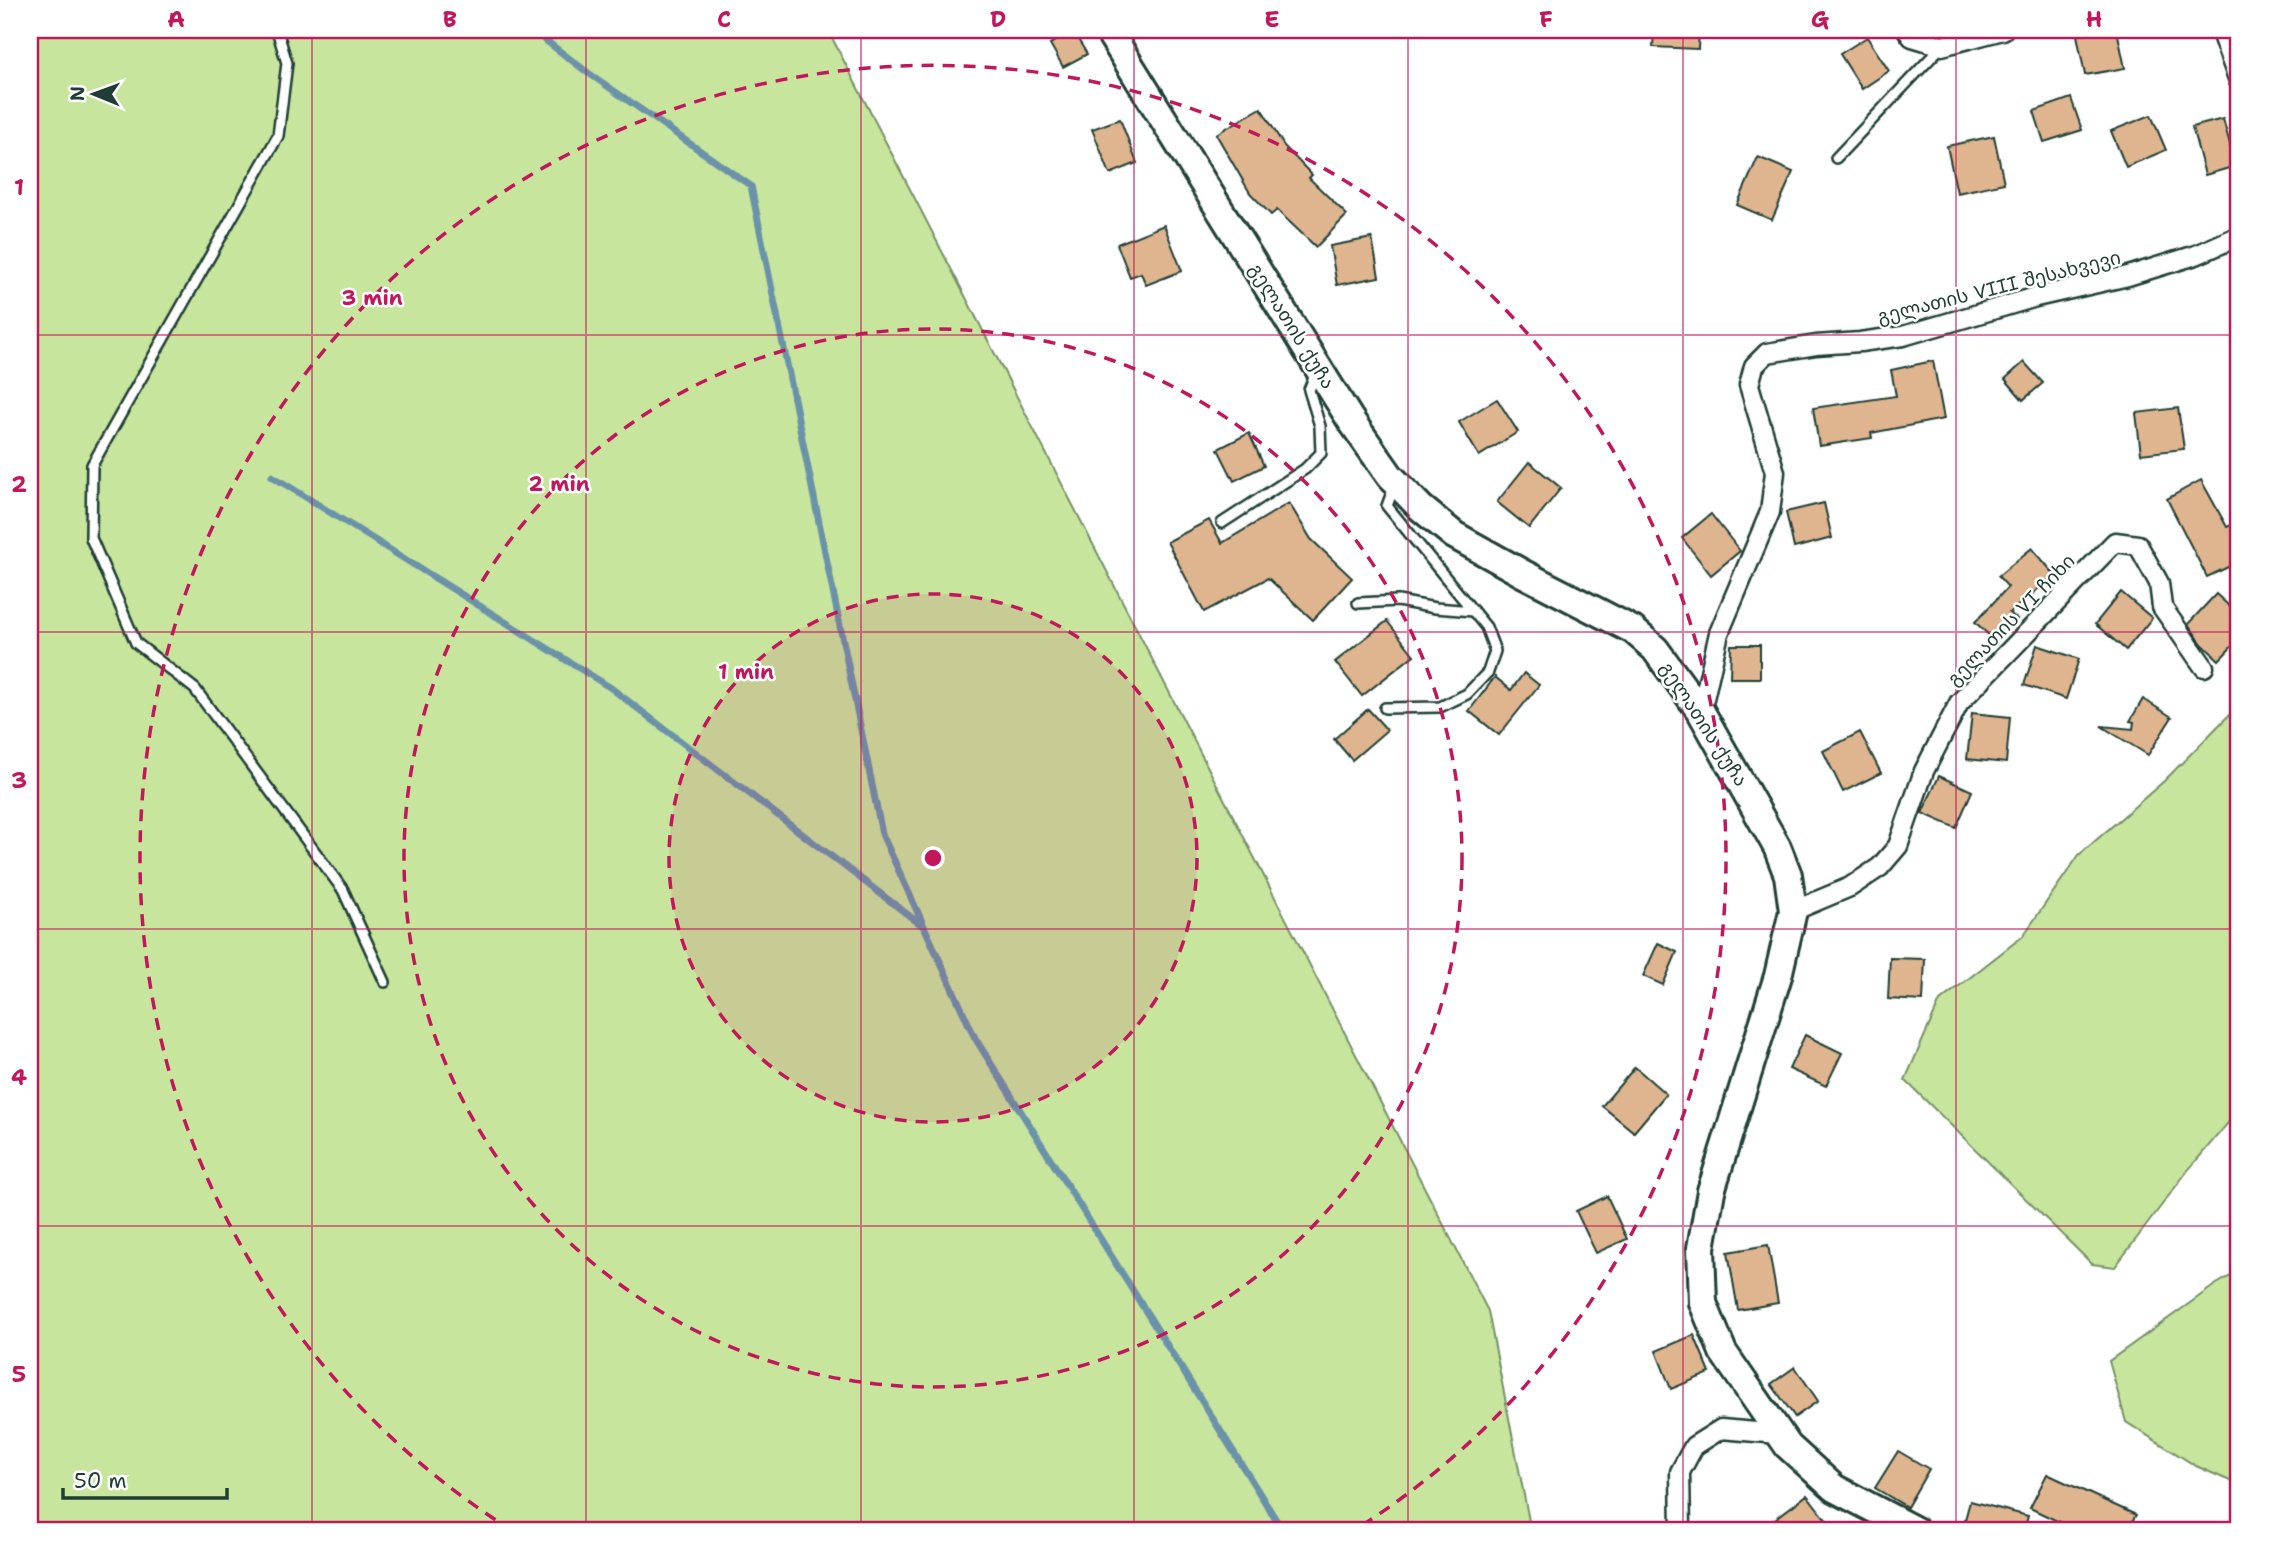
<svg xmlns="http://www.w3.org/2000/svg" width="2269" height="1561" viewBox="0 0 2269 1561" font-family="'Shantell Sans','Noto Sans Georgian',sans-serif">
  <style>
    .green { fill: #c8e59d; stroke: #749168; stroke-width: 2 }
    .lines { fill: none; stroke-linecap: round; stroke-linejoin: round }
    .stream { stroke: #6b93aa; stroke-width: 7 }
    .building { fill: #dfb58f; stroke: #1f3d34; stroke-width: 2 }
    .service-casing { stroke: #1f3d34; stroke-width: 14 }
    .minor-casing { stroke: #1f3d34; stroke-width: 23 }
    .secondary-casing { stroke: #1f3d34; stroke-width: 32 }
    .service { stroke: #fff; stroke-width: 9 }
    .minor { stroke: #fff; stroke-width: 18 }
    .secondary { stroke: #fff; stroke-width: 26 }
    .grid { fill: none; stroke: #c2185b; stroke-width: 2; stroke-opacity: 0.55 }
    .ring { fill: none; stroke: #c2185b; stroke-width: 3.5; stroke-dasharray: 12 9 }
    .labels { text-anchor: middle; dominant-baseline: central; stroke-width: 5; stroke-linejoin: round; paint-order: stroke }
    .street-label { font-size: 19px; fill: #1f3d34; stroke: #fff }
    .centre { fill: #c2185b; stroke: #fff; stroke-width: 3.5 }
    .ring-label { font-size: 21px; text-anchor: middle; font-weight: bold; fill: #c2185b; stroke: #fff; stroke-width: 5; stroke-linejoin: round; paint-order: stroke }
    .neatline { fill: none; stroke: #c2185b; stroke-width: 2.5 }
    .grid-label { font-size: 23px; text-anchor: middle; font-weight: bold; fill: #c2185b }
  </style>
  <rect width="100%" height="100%" fill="#fff"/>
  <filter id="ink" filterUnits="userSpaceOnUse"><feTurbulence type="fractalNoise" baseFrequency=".0143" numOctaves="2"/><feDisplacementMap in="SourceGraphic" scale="14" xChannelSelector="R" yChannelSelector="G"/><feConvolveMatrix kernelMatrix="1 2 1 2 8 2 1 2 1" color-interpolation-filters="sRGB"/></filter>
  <g filter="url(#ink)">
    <g class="green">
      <path d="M30 30H828L1488 1311 1531 1531H30Z"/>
      <path d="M2239 705V1110L2189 1169 2115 1267 2092 1264 1905 1080 1940 1001 2023 936 2079 855 2164 781Z"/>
      <path d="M2239 1271V1485L2196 1466 2126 1422 2109 1361 2215 1285Z"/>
    </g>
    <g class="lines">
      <g class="stream">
        <path d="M532 30 587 72 751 186 882 834 975 1038 1283 1531"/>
        <path d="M272 476 611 688 924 927"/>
      </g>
    </g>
    <g class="building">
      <path d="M1654 30H1699L1698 49 1653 47Z"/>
      <path d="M2104 30H2117L2125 68 2085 75 2077 35Z"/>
      <path d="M1073 31 1087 54 1063 67 1050 44Z"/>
      <path d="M1867 37 1889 71 1862 89 1840 54Z"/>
      <path d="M2071 98 2082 130 2044 142 2034 111Z"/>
      <path d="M1261 108 1284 146 1312 175 1309 178 1347 215 1316 247 1277 210 1271 215 1250 193 1216 134Z"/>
      <path d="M2151 115 2166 150 2126 167 2111 131Z"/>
      <path d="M1120 119 1137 163 1110 174 1092 129Z"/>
      <path d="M2223 119 2236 166 2205 175 2192 127Z"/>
      <path d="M1994 136 2004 183 1957 193 1947 146Z"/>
      <path d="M1758 157 1793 172 1772 220 1737 205Z"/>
      <path d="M1164 225 1182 271 1146 285 1141 273 1130 277 1117 244Z"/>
      <path d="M1372 238 1379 277 1337 285 1330 246Z"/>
      <path d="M1933 361 1944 419 1871 433 1872 438 1819 446 1813 408 1896 396 1891 370Z"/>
      <path d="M2024 362 2043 383 2023 400 2005 379Z"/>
      <path d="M1497 399 1518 432 1479 456 1459 422Z"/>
      <path d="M2178 408 2184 449 2141 454 2136 413Z"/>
      <path d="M1249 433 1264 466 1234 481 1218 449Z"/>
      <path d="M1529 462 1561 488 1529 528 1497 502Z"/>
      <path d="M2201 480 2227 527 2239 522V562L2207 577 2167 499Z"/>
      <path d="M1289 503 1311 539 1352 578 1313 620 1268 578 1204 612 1167 542 1209 520 1222 543Z"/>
      <path d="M1824 503 1832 538 1794 548 1786 512Z"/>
      <path d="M1711 514 1740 551 1711 575 1682 538Z"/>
      <path d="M2032 548 2055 575 2009 613 2017 619 1996 642 1975 622 2008 587 1998 576Z"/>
      <path d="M2121 592 2152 618 2126 650 2095 624Z"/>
      <path d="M2216 594 2239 615V639L2219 660 2202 644 2188 624Z"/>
      <path d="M1387 621 1414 655 1362 696 1335 662Z"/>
      <path d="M1731 645H1760V678H1730Z"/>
      <path d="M2037 645 2079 659 2066 699 2024 685Z"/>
      <path d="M1524 673 1539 685 1499 735 1469 711 1495 677 1511 690Z"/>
      <path d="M2143 699 2172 717 2148 755 2101 726 2133 729 2134 722 2130 721Z"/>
      <path d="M1368 709 1387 730 1352 760 1334 739Z"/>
      <path d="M1972 713 2010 717 2006 763 1967 759Z"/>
      <path d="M1860 732 1881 773 1843 792 1823 751Z"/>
      <path d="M1939 776 1972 791 1956 828 1922 813Z"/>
      <path d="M1658 943 1677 952 1663 985 1643 976Z"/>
      <path d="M1890 958 1925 959 1923 1001 1888 999Z"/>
      <path d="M1805 1035 1842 1053 1826 1086 1789 1069Z"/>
      <path d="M1635 1067 1666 1094 1634 1132 1602 1106Z"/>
      <path d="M1607 1196 1627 1239 1596 1253 1576 1211Z"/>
      <path d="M1768 1245 1778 1303 1738 1310 1728 1252Z"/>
      <path d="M1694 1335 1710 1373 1671 1389 1656 1351Z"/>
      <path d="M1795 1367 1818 1401 1795 1417 1771 1384Z"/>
      <path d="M1898 1451 1929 1469 1907 1507 1875 1488Z"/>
      <path d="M2047 1474 2136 1515 2126 1531H2078L2030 1508Z"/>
      <path d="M1807 1495 1835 1531H1759Z"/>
      <path d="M1970 1501 2028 1516 2024 1531H1962Z"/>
    </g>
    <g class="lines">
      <defs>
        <g id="service">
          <path d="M277 30 287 63 278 136 92 465 91 538 136 643 195 689 343 890 385 982"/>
          <path d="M1836 158 1942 46"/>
          <path d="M1222 523 1305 469 1321 453 1320 426 1309 390 1316 373"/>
          <path d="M1358 603 1398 601 1435 608 1473 611"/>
          <path d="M1385 708 1440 707 1467 694 1488 672 1495 651 1486 627 1387 506 1394 487"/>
        </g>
        <g id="minor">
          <path d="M1907 30 1912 37 1942 46 2003 30"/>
          <path d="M2220 30 2239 81"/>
          <path d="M1701 712 1719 633 1770 512 1775 472 1749 385 1754 366 1767 353 1816 345 1860 342 1903 336 2036 297 2128 276 2196 255 2239 236"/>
          <path d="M1793 911 1850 887 1880 867 1898 846 1924 771 1959 703 2115 542 2138 545 2159 583 2162 607 2204 667"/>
          <path d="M1681 1531 1680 1472 1694 1446 1721 1429 1779 1434"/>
        </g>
        <path id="secondary" d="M1108 30 1350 419 1390 476 1421 508 1454 535 1522 573 1633 630 1655 649 1701 712 1777 847 1788 875 1793 911 1778 976 1711 1191 1701 1248 1703 1303 1723 1352 1788 1446 1834 1488 1916 1531"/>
      </defs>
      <use href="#service" class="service-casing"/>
      <use href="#minor" class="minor-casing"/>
      <use href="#secondary" class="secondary-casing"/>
      <use href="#service" class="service"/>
      <use href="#minor" class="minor"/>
      <use href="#secondary" class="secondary"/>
    </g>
  </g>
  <path class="grid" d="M312 30V1531M586 30V1531M861 30V1531M1134 30V1531M1408 30V1531M1683 30V1531M1956 30V1531M30 335H2239M30 632H2239M30 929H2239M30 1226H2239"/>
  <circle cx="933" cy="858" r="264" fill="#c2185b" fill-opacity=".12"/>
  <g class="ring">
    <circle cx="933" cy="858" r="264"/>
    <circle cx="933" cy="858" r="529"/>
    <path d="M513 1531A793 793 0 1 1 1353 1531"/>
  </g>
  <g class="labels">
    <g class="street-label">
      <text transform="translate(1999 287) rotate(-14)">გელათის VIII შესახვევი</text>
      <text transform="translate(1292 326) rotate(58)">გელათის ქუჩა</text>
      <text transform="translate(2011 620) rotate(-46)">გელათის VI ჩიხი</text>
      <text transform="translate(1704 724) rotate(57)">გელათის ქუჩა</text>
    </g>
  </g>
  <circle cx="933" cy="858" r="10" class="centre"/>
  <g class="ring-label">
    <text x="372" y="305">3 min</text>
    <text x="559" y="491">2 min</text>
    <text x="746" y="679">1 min</text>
  </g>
  <rect width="2269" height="1561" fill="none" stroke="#fff" stroke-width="77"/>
  <g transform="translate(94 94) rotate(271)" stroke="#ffffff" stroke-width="5" paint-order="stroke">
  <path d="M0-5L12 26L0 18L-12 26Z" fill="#1f3d34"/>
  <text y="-10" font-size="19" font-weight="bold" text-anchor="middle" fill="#1f3d34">N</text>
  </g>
  <path d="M63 1488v10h164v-10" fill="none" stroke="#1f3d34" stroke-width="3.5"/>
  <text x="74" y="1488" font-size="21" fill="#1f3d34" stroke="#ffffff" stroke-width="5" paint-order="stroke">50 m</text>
  <rect x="38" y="38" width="2192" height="1484" class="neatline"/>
  <g class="grid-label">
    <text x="176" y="27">A</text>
    <text x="450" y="27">B</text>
    <text x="724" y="27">C</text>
    <text x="998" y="27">D</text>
    <text x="1272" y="27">E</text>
    <text x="1546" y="27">F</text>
    <text x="1820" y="27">G</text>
    <text x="2094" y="27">H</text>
    <text x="19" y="195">1</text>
    <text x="19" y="492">2</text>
    <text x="19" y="788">3</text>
    <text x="19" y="1085">4</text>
    <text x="19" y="1382">5</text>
  </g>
</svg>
